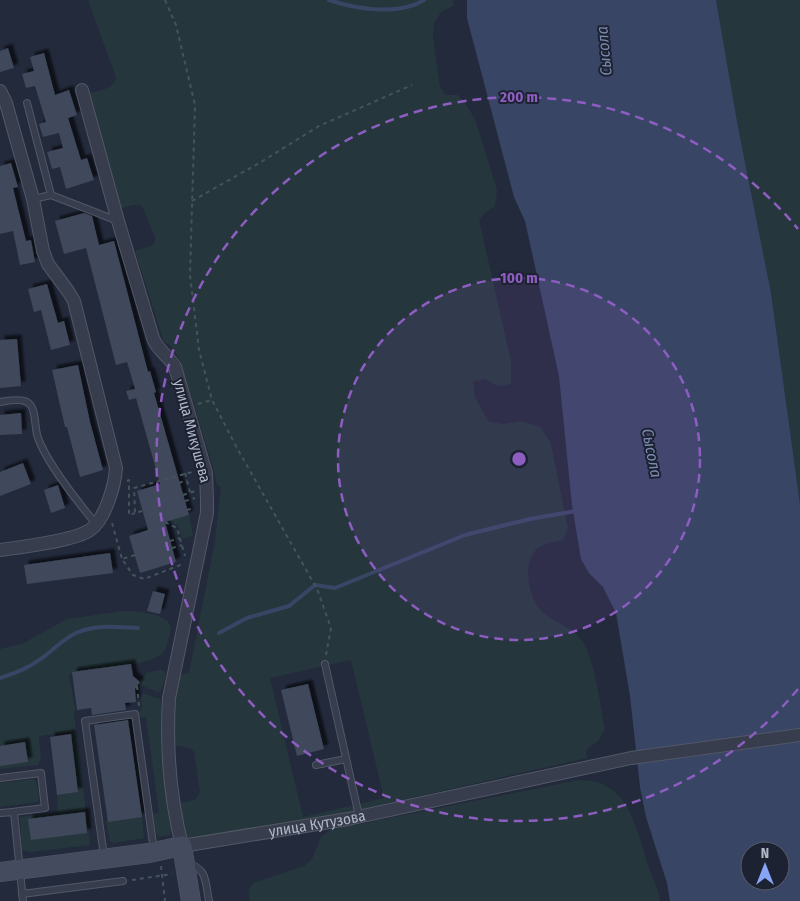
<svg xmlns="http://www.w3.org/2000/svg" width="800" height="901" viewBox="0 0 800 901" font-family="'Fira Sans Condensed',sans-serif">
  <style>
    .green { fill: #25373d; fill-rule: evenodd }
    .water { fill: #394565; fill-rule: evenodd }
    .lines { fill: none; stroke-linecap: round; stroke-linejoin: round }
    .stream { stroke: #394565; stroke-width: 4 }
    .building { fill: #3f485b; filter: url(#shadow) }
    .lane-casing { stroke: #525867; stroke-width: 8 }
    .street-casing { stroke: #525867; stroke-width: 14 }
    .secondary-casing { stroke: #525867; stroke-width: 20 }
    .path { stroke: #43545a; stroke-width: 2; stroke-dasharray: 4 4; stroke-linecap: butt }
    .lane { stroke: #373d4c; stroke-width: 6 }
    .street { stroke: #373d4c; stroke-width: 12 }
    .secondary { stroke: #454b5f; stroke-width: 19 }
    .ring { fill: none; stroke: #8e5dc2; stroke-width: 2.5; stroke-dasharray: 9 6 }
    .labels { text-anchor: middle; dominant-baseline: central; stroke-width: 4; stroke-linejoin: round; paint-order: stroke }
    .street-label { font-size: 15px; fill: #b2b8c7; stroke: #1c2231 }
    .water-label { font-size: 16px; font-style: italic; fill: #7b8aaf; stroke: #1c2231 }
    .centre { fill: #8e5dc2; stroke: #1c2231; stroke-width: 2.5 }
    .ring-label { font-size: 15px; text-anchor: middle; font-weight: bold; fill: #8e5dc2; stroke: #1c2231; stroke-width: 4; stroke-linejoin: round; paint-order: stroke }
  </style>
  <defs>
    <filter id="shadow"><feDropShadow dx="4.5" dy="-4.5" stdDeviation="1" flood-color="#0009"/></filter>
  </defs>
  <rect width="100%" height="100%" fill="#232a3c"/>
  <g class="green">
    <path d="M88 0H454L453 6 441 12 434 23 433 37 440 87 446 95H458L465 103 475 119 497 190 495 206 485 213 479 220 511 361V384L498 386 485 379 473 382 475 397 489 422 503 424 522 421 541 427 551 444 568 528 563 540C555 542 545 543 538 548 522 561 528 594 539 608 551 623 575 626 584 644 596 666 600 704 605 730L598 741 588 748 586 753 587 758 304 822 185 844 179 803 195 800 200 792 194 752 190 748 173 745 170 731 178 676 189 673 215 541 221 487 217 485 214 470 180 360 170 345 164 342 135 251 153 245 155 241V237L142 206C134 202 124 208 116 211L112 207 90 93C101 90 114 89 116 77ZM351 660 384 798 303 817 270 678Z"/>
    <path d="M716 0H800V504L771 293 738 127Z"/>
    <path d="M189 515 193 536 182 539 178 525 168 521Z"/>
    <path d="M123 611C134 611 165 613 170 625 172 629 169 636 168 640 166 647 166 652 159 656 143 666 92 670 72 672L69 675 75 709 74 714 90 845 31 852 24 851 22 849 20 817 58 812 57 795 78 792 70 732 40 736 39 738 41 758 38 765 0 769V649L22 644 67 619Z"/>
    <path d="M160 670 164 671 166 675 161 691 157 692 139 684 140 682 139 681 148 672Z"/>
    <path d="M143 693 160 699 161 702V747L171 830 170 835 159 837 156 834 153 814 159 813 146 717H139L138 715 142 707 141 696Z"/>
    <path d="M34 779 37 784 39 800 37 802 0 807V783Z"/>
    <path d="M579 780C629 780 636 827 648 865 652 877 659 889 660 901H250L249 890 253 883 304 866 312 859 321 837 330 830Z"/>
    <path d="M142 817 144 838 113 843 110 841 106 821Z"/>
  </g>
  <path class="water" d="M467 0H716L738 127 771 293 800 504V901H670L667 883 646 817 640 787 630 696 616 613 603 587 589 573 581 559 572 505 559 376 525 221 514 197 467 18ZM750 851H780V881H750Z"/>
  <g class="lines">
    <g class="stream">
      <path d="M329 0C356 9 399 16 424 0"/>
      <path d="M219 633 247 618 289 606 315 585 335 588 465 535 530 519 576 511"/>
      <path d="M0 678C15 673 29 668 42 658 53 650 63 639 76 633 96 624 117 627 138 628"/>
    </g>
  </g>
  <g class="building">
    <path d="M8 48 14 68 0 72V51Z"/>
    <path d="M44 53 55 95 69 90 77 115 68 118 81 160 87 158 94 180 66 189 60 167 52 169 47 152 63 148 59 133 43 137 39 124 46 122 35 86 26 88 22 74 34 71 30 57Z"/>
    <path d="M11 163 18 187 13 188 26 241 31 240 35 262 20 265 13 231 0 234V166Z"/>
    <path d="M84 213 92 216 99 245 114 241 148 372 150 371 156 392 154 393 189 515 165 522 176 562 140 573 129 536 148 530 137 491 160 484 136 398 129 400 126 391 135 389 127 362 116 365 86 248 64 254 55 221Z"/>
    <path d="M47 284 58 323 64 321 70 345 51 350 41 310 34 312 28 289Z"/>
    <path d="M17 339 21 386 0 388V340Z"/>
    <path d="M78 365 90 422 103 470 80 477 67 427H65L52 370Z"/>
    <path d="M21 413 22 434 0 435V415Z"/>
    <path d="M23 463 31 484 0 496V472Z"/>
    <path d="M58 485 65 508 51 513 44 490Z"/>
    <path d="M110 553 113 573 27 584 24 565Z"/>
    <path d="M153 591 165 594 160 614 147 611Z"/>
    <path d="M131 664 133 676 140 682 135 689 136 702 125 703 126 710 92 715 91 708 77 710 72 672Z"/>
    <path d="M308 684 324 749 297 756 281 690Z"/>
    <path d="M128 720 142 817 108 822 94 725Z"/>
    <path d="M71 734 78 792 57 795 50 737Z"/>
    <path d="M25 742 28 762 0 766V746Z"/>
    <path d="M85 812 87 833 31 840 28 819Z"/>
  </g>
  <g class="lines">
    <defs>
      <g id="lane">
        <path d="M27 103 51 195 33 199"/>
        <path d="M51 195 118 221"/>
        <path d="M0 402C7 401 20 398 27 402 37 407 34 428 38 438 48 465 77 501 96 524"/>
        <path d="M325 664 359 816"/>
        <path d="M316 765 346 759"/>
        <path d="M0 778 41 773 45 808 12 812"/>
        <path d="M0 813 14 812 23 901"/>
        <path d="M104 856 85 721 135 714 154 851"/>
        <path d="M187 863C208 869 205 882 209 901"/>
        <path d="M22 894 123 881"/>
      </g>
      <g id="street">
        <path id="s1" d="M82 90 118 221 153 338C157 350 168 355 175 367L206 473 207 500V513L169 698C166 748 170 797 182 846L348 819 631 758 800 735"/>
        <path d="M0 91 6 103 33 199 43 251 48 264 68 291 74 301 116 468C115 485 105 520 90 530 74 541 21 547 0 550"/>
      </g>
      <path id="secondary" d="M0 872 149 853 182 846 191 901"/>
    </defs>
    <use href="#lane" class="lane-casing"/>
    <use href="#street" class="street-casing"/>
    <use href="#secondary" class="secondary-casing"/>
    <g class="path">
      <path d="M165 0 176 25 195 105 190 275 199 350 212 400 237 448 317 589 331 628 326 655"/>
      <path d="M192 201 261 162 319 126 412 85"/>
      <path d="M198 404 212 400"/>
      <path d="M185 473 190 492"/>
      <path d="M127 481 129 480V515L135 513"/>
      <path d="M179 483 187 480"/>
      <path d="M183 495 195 491"/>
      <path d="M185 501 195 498"/>
      <path d="M187 510 194 508"/>
      <path d="M142 511 135 513 134 488 192 472"/>
      <path d="M165 522 177 528 185 556"/>
      <path d="M112 523 122 559"/>
      <path d="M170 541 180 538"/>
      <path d="M172 548 182 545"/>
      <path d="M135 555 122 559 133 575 144 579 183 564"/>
      <path d="M137 686 139 706"/>
      <path d="M161 866 165 901"/>
      <path d="M132 880 172 874"/>
    </g>
    <use href="#lane" class="lane"/>
    <use href="#street" class="street"/>
    <use href="#secondary" class="secondary"/>
  </g>
  <circle cx="519" cy="459" r="181" fill="#8e5dc2" fill-opacity=".12"/>
  <g class="ring">
    <circle cx="519" cy="459" r="181"/>
    <path d="M798 689A362 362 0 1 1 798 229"/>
  </g>
  <g class="labels">
    <g class="street-label">
      <text transform="translate(192 431) rotate(75)">улица Микушева</text>
      <text stroke="none"><textPath href="#s1" startOffset="920">улица Кутузова</textPath></text>
    </g>
    <g class="water-label">
      <text transform="translate(604 51) rotate(-95)">Сысола</text>
      <text transform="translate(652 453) rotate(79)">Сысола</text>
    </g>
  </g>
  <circle cx="519" cy="459" r="8" class="centre"/>
  <g class="ring-label">
    <text x="519" y="102">200 m</text>
    <text x="519" y="283">100 m</text>
  </g>
  <g transform="translate(765 866)"><circle r="24" fill="#1c2231" stroke="#585e6d"/>
  <path d="M0-4L9 19L0 12L-9 19Z" fill="#88a4f7"/>
  <text y="-8" font-size="14" font-weight="bold" text-anchor="middle" fill="#b2b8c7">N</text>
  </g>
</svg>
